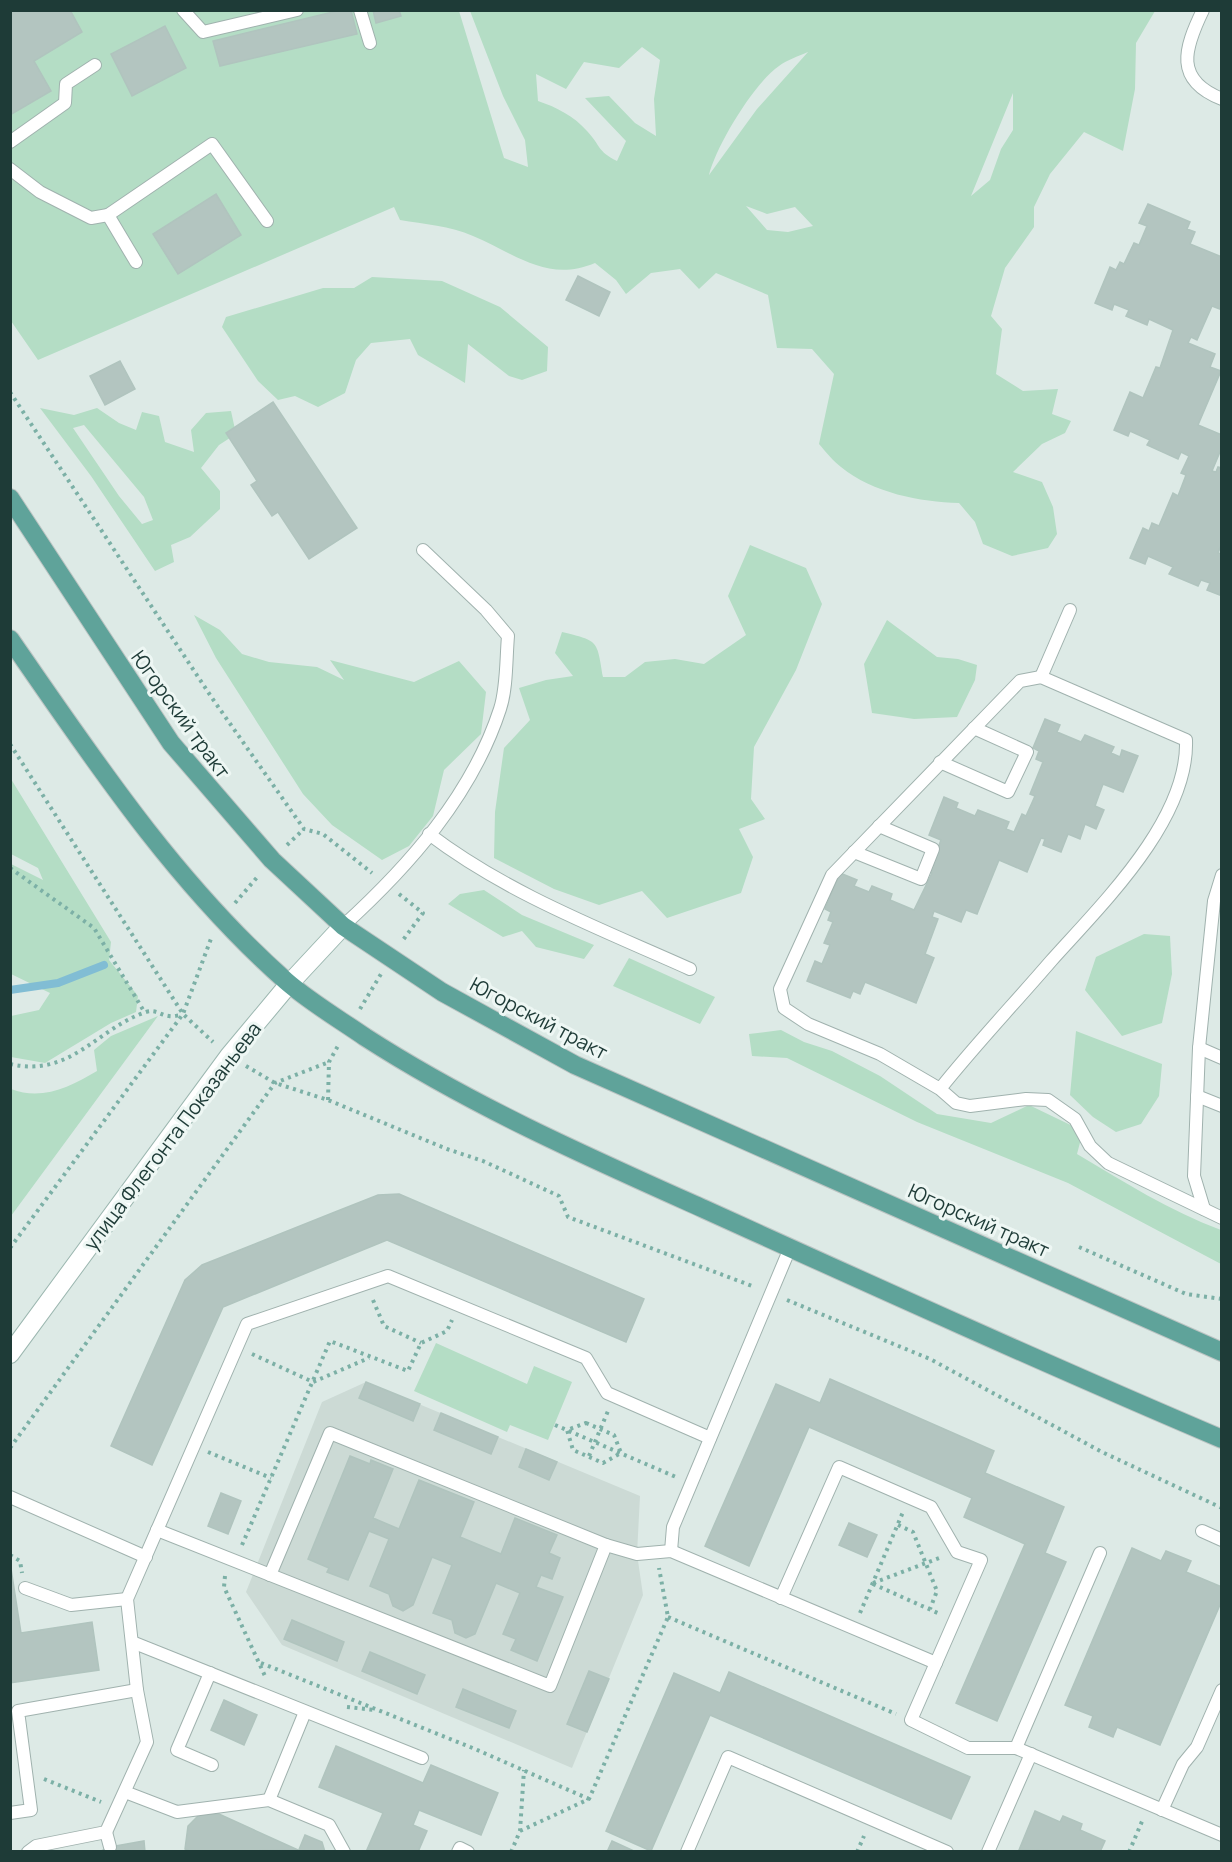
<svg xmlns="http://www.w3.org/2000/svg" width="1232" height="1862" viewBox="0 0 1232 1862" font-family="Manrope,sans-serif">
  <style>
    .built { fill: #ccdad5 }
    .green { fill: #b4ddc5; fill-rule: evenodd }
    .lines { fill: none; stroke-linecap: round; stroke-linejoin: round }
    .stream { stroke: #81bdd4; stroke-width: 8 }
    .building { fill: #b3c5c0; stroke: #b0c4be; stroke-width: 1.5 }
    .lane-casing { stroke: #a0b2ae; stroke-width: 14 }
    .secondary-casing { stroke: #9cb7b0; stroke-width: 20 }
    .primary-casing { stroke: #bcc4c3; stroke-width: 20 }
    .path { stroke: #7cb0a6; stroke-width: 4; stroke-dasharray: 3 4.5; stroke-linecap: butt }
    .lane { stroke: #fff; stroke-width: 12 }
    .secondary { stroke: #fff; stroke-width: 18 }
    .primary { stroke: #5fa39a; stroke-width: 18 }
    .labels { text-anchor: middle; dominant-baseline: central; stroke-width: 6; stroke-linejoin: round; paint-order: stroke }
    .street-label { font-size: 20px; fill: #1e3b37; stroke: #eef7f4 }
  </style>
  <rect width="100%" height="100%" fill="#ddeae6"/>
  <path class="built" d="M366 1382 640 1496 637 1554 643 1595 572 1768 282 1645 246 1592 322 1402Z"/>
  <g class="green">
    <path d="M10 11H459L504 158 528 167 525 140 503 96 470 11H1155L1136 43 1135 89 1123 151 1084 132 1050 174 1034 207V227L1005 268 991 316 1002 329 996 374 1023 391 1058 389 1052 414 1071 421 1065 433 1042 444 1013 472 1042 482 1053 507 1057 534 1048 548 1012 556 983 544 975 522 959 503C920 502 873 493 841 467 833 461 826 452 819 444L834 374 812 349 777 348 768 295 716 273 699 289 680 269 651 273 626 294 616 280 595 263C547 283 516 254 473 236 450 226 424 224 400 220L394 207 38 360 11 321ZM642 47 660 60 654 99 656 136 635 123 609 96 585 98 626 141 617 161C597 151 601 146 587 131 574 116 556 107 538 101L536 74 566 89 584 62 619 68ZM808 52 757 109 709 175C716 146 754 83 779 66 787 60 799 56 808 52ZM1013 93V130L1001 149 990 180 971 196ZM746 206 767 214 795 207 813 226 788 232 767 230Z"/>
    <path d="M372 277 442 281 500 307 548 347 547 371 522 380 509 376 468 344 465 383 418 355 410 339 371 343 356 360 345 393 318 407 295 396 278 400 258 381 222 327 226 317 323 288H354Z"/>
    <path d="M40 408 74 415 97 408 119 423 136 430 142 412 159 416 165 442 194 452 191 430 206 413 231 411 236 434 219 445 201 468 220 491V509L190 537 171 545 174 562 155 571 91 476ZM84 425 144 497 153 520 142 524 119 496 73 428Z"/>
    <path d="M750 545 806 568 822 604 796 670 754 747 751 799 765 819 739 829 753 857 741 893 667 918 642 891 599 905 554 889 494 858 495 812 504 748 530 720 519 688 546 680 573 676 555 653 562 632C599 641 597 640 603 677H625L645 662 675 659 704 664 746 635 728 596Z"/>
    <path d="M194 615 220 630 242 654 269 662 317 667 344 680 330 660 414 682 459 661 486 692 481 734 444 770 433 816 409 846 382 860 332 825 303 794 216 658Z"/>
    <path d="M887 620 937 657 958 659 977 665 975 680 957 717 914 719 872 713 864 664Z"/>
    <path d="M11 779 111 942 109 960 138 996 136 1012 111 1023 45 1063 11 1057V1016L39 1010 50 993 11 974V864L43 880 38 868 11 854Z"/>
    <path d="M484 890 522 915 594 945 584 959 536 947 522 931 503 937 448 904 460 894Z"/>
    <path d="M1144 934 1170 936 1172 974 1162 1023 1122 1036 1085 990 1096 957Z"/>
    <path d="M629 958 715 997 700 1024 613 986Z"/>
    <path d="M158 1016 11 1216V1089C42 1101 70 1087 97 1071L94 1050 111 1036Z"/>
    <path d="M781 1030 804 1042 832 1051 880 1076 937 1114 991 1123 1029 1105 1083 1131 1077 1154C1124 1182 1170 1211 1221 1230V1264L1068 1183 917 1122 787 1058 752 1056 749 1034Z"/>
    <path d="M1076 1031 1162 1064 1159 1096 1141 1124 1116 1132 1093 1117 1070 1095Z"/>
    <path d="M436 1343 527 1384 534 1366 572 1382 548 1440 510 1425 507 1432 414 1391Z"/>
  </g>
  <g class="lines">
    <path class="stream" d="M10 990 58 983 104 965"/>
  </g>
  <g class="building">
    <path d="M10 10H70L82 32 34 61 51 91 10 115Z"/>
    <path d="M341 10H351L357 34 220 66 213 41Z"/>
    <path d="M373 10H399L401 16 376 23Z"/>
    <path d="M165 26 186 68 132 96 111 54Z"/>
    <path d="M216 194 241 235 178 274 153 234Z"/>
    <path d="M1148 204 1190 222 1187 229 1195 232 1190 244 1222 257V310L1212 306 1197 340 1191 337 1188 343 1215 354 1210 367 1221 371 1198 425 1222 435V447L1212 471 1216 472 1218 467 1222 468V543L1218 553 1222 554V596L1207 590 1210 583 1201 580 1198 586 1169 574 1173 567 1148 556 1145 564 1130 558 1143 528 1149 531 1152 523 1159 526 1173 493 1178 496 1186 475 1181 473 1189 456 1181 452 1178 459 1147 445 1150 440 1130 431 1128 436 1114 430 1130 392 1143 398 1156 367 1160 368 1173 330 1149 319 1147 325 1126 316 1129 310 1114 304 1112 310 1095 303 1110 267 1116 270 1120 262 1124 264 1134 243 1139 245 1147 226 1139 223Z"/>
    <path d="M578 276 610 292 599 316 566 300Z"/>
    <path d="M120 361 135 389 105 405 90 376Z"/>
    <path d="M273 402 357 528 309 559 278 512 272 516 251 485 257 481 226 433Z"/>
    <path d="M1045 719 1060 725 1057 732 1081 742 1085 735 1114 747 1111 753 1120 757 1122 750 1138 756 1123 792 1103 784 1095 806 1104 810 1096 829 1085 824 1080 839 1068 834 1061 852 1043 845 1045 839 1041 838 1027 872 999 860 977 914 966 910 961 922 934 911 932 917 938 919 925 954 934 958 916 1003 865 982 860 994 853 991 850 998 807 981 815 961 822 964 830 945 824 943 833 922 828 920 831 912 825 909 840 873 857 880 854 886 869 892 872 886 892 894 890 900 914 910 932 873 929 872 941 840 929 835 944 797 958 803 956 808 975 816 978 810 1009 822 1006 829 1014 832 1022 814 1026 816 1035 796 1030 794 1043 762 1036 759 1039 751 1033 748Z"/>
    <path d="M399 1194 644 1299 626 1342 387 1240 223 1307 152 1465 111 1446 185 1280 202 1265 335 1212 378 1195Z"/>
    <path d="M830 1379 994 1451 985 1473 1064 1507 1045 1553 1066 1562 997 1721 956 1703 1025 1544 964 1517 972 1498 809 1427 749 1566 705 1546 776 1384 820 1403Z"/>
    <path d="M366 1382 420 1404 413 1421 359 1398Z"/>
    <path d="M441 1413 498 1437 491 1454 434 1430Z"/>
    <path d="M526 1449 557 1462 549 1480 519 1467Z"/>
    <path d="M350 1456 370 1464 371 1460 393 1469 373 1518 399 1529 419 1480 474 1502 460 1537 501 1554 515 1518 557 1535 549 1553 560 1558 552 1579 541 1575 536 1587 563 1597 537 1661 511 1650 516 1639 503 1634 520 1593 496 1583 475 1634 466 1638 455 1633 452 1620 433 1613 452 1565 432 1557 413 1605 403 1611 393 1606 389 1594 370 1586 389 1539 369 1531 348 1580 327 1572 329 1568 308 1559Z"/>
    <path d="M221 1493 241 1501 228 1534 208 1526Z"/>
    <path d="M849 1523 877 1535 867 1557 839 1545Z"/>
    <path d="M1132 1548 1161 1561 1166 1551 1191 1561 1186 1572 1222 1587V1600L1160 1745 1117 1727 1113 1737 1089 1727 1093 1716 1065 1705Z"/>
    <path d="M10 1562 21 1633 92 1622 99 1670 10 1683Z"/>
    <path d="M292 1620 344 1642 337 1661 284 1639Z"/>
    <path d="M370 1652 425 1675 417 1694 362 1671Z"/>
    <path d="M589 1671 609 1679 587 1732 567 1724Z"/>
    <path d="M729 1672 970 1777 951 1819 710 1715 651 1851 606 1831 674 1673 720 1693Z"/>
    <path d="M463 1689 516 1711 509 1728 456 1707Z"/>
    <path d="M224 1700 257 1715 244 1745 211 1730Z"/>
    <path d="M336 1746 423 1783 431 1765 498 1793 481 1835 419 1810 413 1825 427 1831 418 1852H366L383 1813 319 1787Z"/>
    <path d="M1035 1811 1060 1822 1063 1816 1082 1824 1080 1830 1105 1841 1100 1852 1019 1850Z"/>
    <path d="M200 1814H219L298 1850 191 1852 185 1849 188 1826Z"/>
    <path d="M305 1835 322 1842 325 1852H298Z"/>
    <path d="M144 1841 145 1852H99L110 1847Z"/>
    <path d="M612 1841 636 1852H607Z"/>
  </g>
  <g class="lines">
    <defs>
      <g id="lane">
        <path d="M183 10 203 32 297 10"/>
        <path d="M360 10 370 43"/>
        <path d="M1203 10C1184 49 1174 80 1222 99"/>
        <path d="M10 142 65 103 66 84 95 65"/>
        <path d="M10 169 40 192 91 218 108 215 212 144 267 221"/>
        <path d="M108 215 136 262"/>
        <path d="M1041 677 1070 610"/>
        <path d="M940 762 1008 792 1027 752 974 728"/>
        <path d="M429 834C508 894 601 929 690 969"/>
        <path d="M854 852 921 879 933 849 879 826"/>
        <path d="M343 926C409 866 472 795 500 709 507 688 506 659 508 636L486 610 423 550"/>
        <path d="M1199 1048 1222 1058"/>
        <path d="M940 1089C975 1045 1014 1004 1051 961 1101 905 1189 820 1186 740L1041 677 1020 681 832 875 780 989 784 1008 808 1024 880 1054 940 1089 956 1103 970 1106 1026 1099 1048 1100 1075 1119 1090 1146 1108 1163 1222 1218"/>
        <path d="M1197 1096 1222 1106"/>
        <path d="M1204 1209 1194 1176 1199 1048 1214 901 1222 875"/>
        <path d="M10 1497 146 1557"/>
        <path d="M157 1530 550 1686 606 1545"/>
        <path d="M1202 1531 1222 1540"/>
        <path d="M671 1551 673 1527 790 1248"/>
        <path d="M270 1575 330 1433 606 1545 637 1554 671 1551 936 1663"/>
        <path d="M25 1588 71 1605 127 1599"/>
        <path d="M781 1598 839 1467 931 1507 957 1552 981 1560 911 1720 968 1748H1016L1222 1835"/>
        <path d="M132 1642 422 1758"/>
        <path d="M210 1673 177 1750 212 1765"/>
        <path d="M1016 1748 1100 1553"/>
        <path d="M125 1792 177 1812 269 1800 329 1825 344 1852"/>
        <path d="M269 1800 305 1712"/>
        <path d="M1162 1810 1183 1764 1197 1747 1222 1690"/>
        <path d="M10 1813 31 1810 18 1711 137 1690"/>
        <path d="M106 1832 110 1847"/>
        <path d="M28 1852 36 1846 106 1832 147 1742 137 1690 127 1599 247 1324 388 1276 586 1358 607 1393 710 1438"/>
        <path d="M458 1852 460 1848 468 1852"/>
        <path d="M687 1852 728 1757 947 1852"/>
        <path d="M988 1852 1031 1754"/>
      </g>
      <path id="secondary" d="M10 1354 229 1056 289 984 343 926"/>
      <g id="primary">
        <path d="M10 498 171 743 272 860 343 926 442 992 575 1065 1222 1352"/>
        <path d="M10 639C93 759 176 884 286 981 310 1002 339 1019 365 1037 472 1106 588 1157 704 1209 876 1287 1048 1365 1222 1439"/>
      </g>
    </defs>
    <use href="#lane" class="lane-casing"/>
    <use href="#secondary" class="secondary-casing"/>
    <use href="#primary" class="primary-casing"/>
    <g class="path">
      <path d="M10 392 212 698 304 829 323 834 372 873"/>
      <path d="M10 744 183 1014 213 1042"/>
      <path d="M287 845 304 829"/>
      <path d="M10 868 94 928 145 1013"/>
      <path d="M399 894 423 913 403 940"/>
      <path d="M235 903 259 875"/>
      <path d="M360 1009 381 974"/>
      <path d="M10 1064C71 1078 96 1029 146 1012 156 1009 160 1015 169 1016 173 1017 178 1015 182 1015"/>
      <path d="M246 1066 275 1083 328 1100 447 1149 483 1161 559 1196 568 1217 755 1287"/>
      <path d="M328 1100 329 1062 339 1044"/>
      <path d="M1079 1247 1186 1294 1222 1299"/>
      <path d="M10 1248 183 1014 212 936"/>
      <path d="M373 1300 384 1326 421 1343"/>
      <path d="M787 1300 930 1359 1102 1452 1222 1508"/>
      <path d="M252 1354 313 1382 369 1358"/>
      <path d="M586 1423 614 1435 621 1453 603 1463 573 1450 567 1430Z"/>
      <path d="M555 1425 676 1477"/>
      <path d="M10 1448 275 1083 329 1062"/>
      <path d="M208 1452 271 1478"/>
      <path d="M589 1456 608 1411"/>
      <path d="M898 1525 913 1532 937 1591 930 1609"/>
      <path d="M242 1545 330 1341 408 1371 421 1343 447 1331 452 1320"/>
      <path d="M10 1555 20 1561 22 1573"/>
      <path d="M225 1576 224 1587 265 1676"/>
      <path d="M873 1583 942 1557"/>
      <path d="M873 1584 940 1614"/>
      <path d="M860 1613 903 1512"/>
      <path d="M668 1617 896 1714"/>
      <path d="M261 1663 475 1749 589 1799"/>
      <path d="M347 1707 375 1710"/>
      <path d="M44 1779 101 1802"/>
      <path d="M520 1831 589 1799 668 1617 659 1568"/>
      <path d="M511 1852 520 1831 524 1770"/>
      <path d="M857 1852 864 1836"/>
      <path d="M1129 1852 1143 1819"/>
    </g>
    <use href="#lane" class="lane"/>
    <use href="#secondary" class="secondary"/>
    <use href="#primary" class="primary"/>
  </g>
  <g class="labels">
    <g class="street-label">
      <text transform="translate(181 714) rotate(54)">Югорский тракт</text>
      <text transform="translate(539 1018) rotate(28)">Югорский тракт</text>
      <text transform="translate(172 1136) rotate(-53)">улица Флегонта Показаньева</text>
      <text transform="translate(979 1220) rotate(24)">Югорский тракт</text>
    </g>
  </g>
  <rect width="1232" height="1862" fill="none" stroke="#1e3b37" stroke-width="24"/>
</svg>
